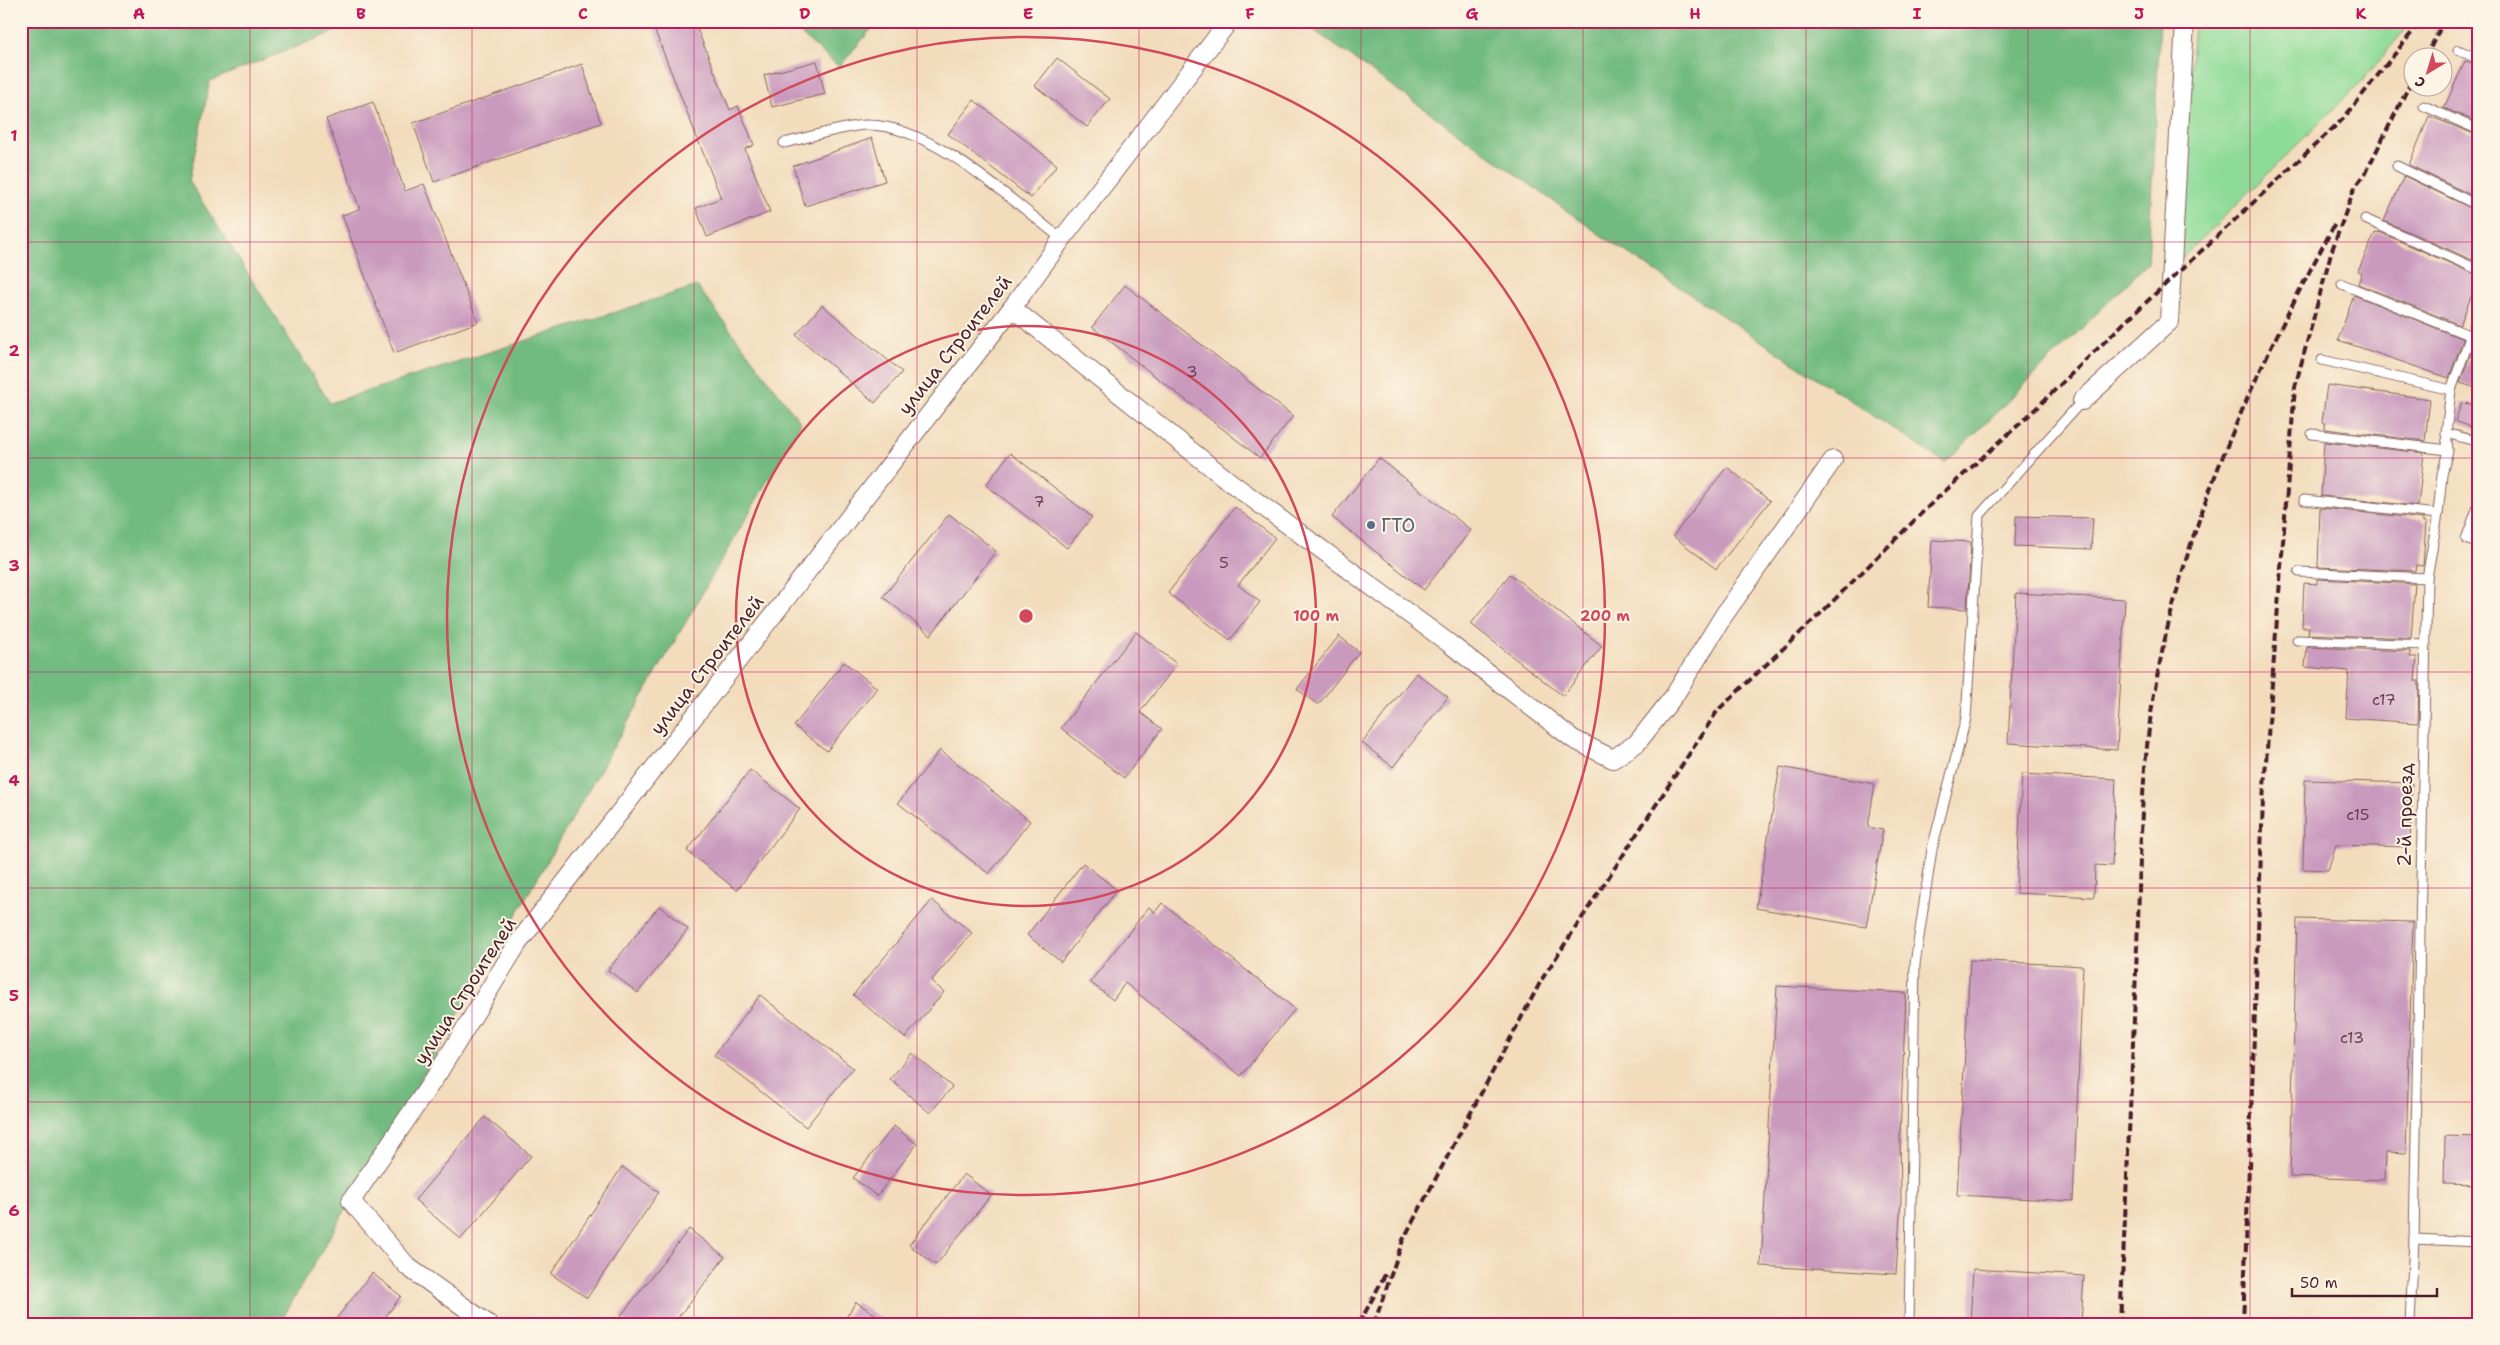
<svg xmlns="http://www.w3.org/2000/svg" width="2500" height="1345" viewBox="0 0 2500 1345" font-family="'Shantell Sans',sans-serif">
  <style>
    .green { fill: #8edb98; stroke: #6c7d62 }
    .forest { fill: #72bb80; stroke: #5e6d56 }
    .building { fill: #c99abe }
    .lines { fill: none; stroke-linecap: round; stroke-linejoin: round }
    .service-casing { stroke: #85615e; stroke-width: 11 }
    .minor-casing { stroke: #85615e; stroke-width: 20 }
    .service { stroke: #fff; stroke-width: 9 }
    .minor { stroke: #fff; stroke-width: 18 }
    .rail { stroke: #4a1f2b; stroke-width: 4; stroke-dasharray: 8 4; stroke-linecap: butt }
    .grid { fill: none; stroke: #c2185b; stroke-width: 1; stroke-opacity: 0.55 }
    .ring { fill: none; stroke: #d1495b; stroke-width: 2.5 }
    .service-dot { fill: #5c6f8a; stroke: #fcf5e5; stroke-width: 2 }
    .labels { text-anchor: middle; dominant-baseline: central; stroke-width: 4; stroke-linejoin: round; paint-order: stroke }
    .number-label { font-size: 16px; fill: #6a3e50 }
    .street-label { font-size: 19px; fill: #4a1f2b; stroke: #fcf5e5 }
    .service-label { font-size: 19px; fill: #4e5e75; stroke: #fcf5e5; text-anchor: start }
    .centre { fill: #d1495b; stroke: #fcf5e5; stroke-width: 2.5 }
    .ring-label { font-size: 15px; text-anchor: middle; font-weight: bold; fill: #d1495b; stroke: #fcf5e5; stroke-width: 4; stroke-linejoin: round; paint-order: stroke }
    .neatline { fill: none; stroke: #c2185b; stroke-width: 2 }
    .grid-label { font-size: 16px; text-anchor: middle; font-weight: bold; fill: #c2185b }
  </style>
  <rect width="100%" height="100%" fill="#fcf5e5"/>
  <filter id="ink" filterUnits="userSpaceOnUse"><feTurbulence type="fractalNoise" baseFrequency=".02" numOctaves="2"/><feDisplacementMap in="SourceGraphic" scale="10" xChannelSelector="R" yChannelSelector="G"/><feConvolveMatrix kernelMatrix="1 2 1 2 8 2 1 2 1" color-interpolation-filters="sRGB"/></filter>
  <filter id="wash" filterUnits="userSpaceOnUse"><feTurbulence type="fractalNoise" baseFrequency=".0096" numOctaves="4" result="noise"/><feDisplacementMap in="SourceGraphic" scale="20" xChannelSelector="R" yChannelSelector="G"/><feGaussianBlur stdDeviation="1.12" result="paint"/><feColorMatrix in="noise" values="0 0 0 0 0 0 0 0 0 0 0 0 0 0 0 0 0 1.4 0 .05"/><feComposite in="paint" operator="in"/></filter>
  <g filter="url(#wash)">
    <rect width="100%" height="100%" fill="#f2dcbc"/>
    <path class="green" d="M2194 21H2412L2363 80 2178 262Z"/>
    <g class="forest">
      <path d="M21 21H361L210 81 189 181 330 403 697 286 801 423 281 1321 283 1324H21Z"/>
      <path d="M786 21H878L839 67Z"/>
      <path d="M1301 21H2160L2148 263 1945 463 1602 236Z"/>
    </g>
    <g id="blocks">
      <g class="building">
        <path d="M651 21H694L730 110 738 106 754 145 745 149 770 212 707 237 696 208 721 198Z"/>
        <path d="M1057 58 1110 99 1087 127 1035 86Z"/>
        <path d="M817 61 825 94 772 107 764 75Z"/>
        <path d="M2465 61 2479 65V123L2444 108Z"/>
        <path d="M582 64 601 123 434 182 413 123Z"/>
        <path d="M974 100 1057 165 1031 198 948 134Z"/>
        <path d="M373 102 405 191 424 184 478 322 394 353 342 215 360 209 326 119Z"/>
        <path d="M2429 116 2479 136V199L2409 165Z"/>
        <path d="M872 138 885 181 805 206 793 166Z"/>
        <path d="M2404 176 2479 212V263L2384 221Z"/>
        <path d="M2379 232 2479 276 2460 325 2358 284 2362 273 2358 271 2375 233 2378 234Z"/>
        <path d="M1125 285 1293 416 1260 458 1092 327Z"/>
        <path d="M2354 295 2463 339 2449 378 2338 340Z"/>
        <path d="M822 305 902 372 875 403 796 335Z"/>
        <path d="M2475 342 2479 344V389L2460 383Z"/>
        <path d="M2327 385 2430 399 2425 441 2325 429V423H2322Z"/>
        <path d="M2462 403 2479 405V430L2455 421Z"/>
        <path d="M2324 442 2424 453 2418 506 2321 496Z"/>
        <path d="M1010 453 1092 517 1067 548 986 485Z"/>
        <path d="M1379 458 1471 530 1424 590 1332 517Z"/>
        <path d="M1727 467 1770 501 1716 569 1673 536Z"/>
        <path d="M1235 507 1275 538 1238 585 1260 602 1230 640 1168 593Z"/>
        <path d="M2320 508 2423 519V522H2426L2423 566 2416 565 2415 571 2318 567Z"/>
        <path d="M949 514 996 551 931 635 883 597Z"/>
        <path d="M2016 516 2093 518 2091 549 2015 546Z"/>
        <path d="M1932 540 1971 542 1967 609 1928 607Z"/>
        <path d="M1510 574 1602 646 1563 696 1471 624Z"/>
        <path d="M2317 579 2415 584 2411 638 2308 634 2309 627H2302L2304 583 2317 584Z"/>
        <path d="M2016 593 2125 599 2117 750 2008 743Z"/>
        <path d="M1136 632 1177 664 1140 712 1162 729 1124 778 1061 728Z"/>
        <path d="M1339 636 1359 652 1318 705 1297 689Z"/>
        <path d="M2307 647 2410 651V657H2417L2415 681H2419L2418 723 2346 718 2349 671 2305 667Z"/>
        <path d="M844 662 877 688 827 751 794 726Z"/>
        <path d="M1416 673 1448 697 1393 767 1362 743Z"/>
        <path d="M940 750 1030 821 989 874 898 803Z"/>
        <path d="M1780 767 1875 784 1868 827 1883 830 1866 927 1756 908Z"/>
        <path d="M750 770 800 809 737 890 687 851Z"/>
        <path d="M2022 774 2116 779 2112 866 2095 865 2094 897 2016 893Z"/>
        <path d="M2305 780 2412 783 2410 847 2336 845 2328 870 2303 869Z"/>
        <path d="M1083 863 1117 890 1061 962 1027 935Z"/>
        <path d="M932 900 972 933 931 981 944 992 905 1038 853 995Z"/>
        <path d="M1162 903 1295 1009 1241 1076 1125 983 1113 1000 1090 982 1149 907 1155 912Z"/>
        <path d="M659 906 688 929 638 993 608 970Z"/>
        <path d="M2297 919 2413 922 2406 1153 2386 1152 2385 1180 2290 1177Z"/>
        <path d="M1970 960 2083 966 2073 1201 1957 1195Z"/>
        <path d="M1777 986 1906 993 1900 1136 1901 1200 1896 1274 1761 1266Z"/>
        <path d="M760 995 853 1068 806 1127 714 1055Z"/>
        <path d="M912 1053 952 1087 930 1113 890 1079Z"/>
        <path d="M485 1117 531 1156 461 1239 415 1200Z"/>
        <path d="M894 1126 917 1144 877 1196 853 1178Z"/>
        <path d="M2445 1136 2479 1137V1185L2444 1184Z"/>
        <path d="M622 1167 659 1192 587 1298 551 1274Z"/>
        <path d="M964 1174 991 1195 936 1265 909 1245Z"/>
        <path d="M689 1229 725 1257 673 1324H629L620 1317Z"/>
        <path d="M1973 1269 2084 1276 2081 1324H1970Z"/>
        <path d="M372 1273 401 1296 380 1324H332Z"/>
        <path d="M856 1302 890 1324H842Z"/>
      </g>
    </g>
  </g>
  <g filter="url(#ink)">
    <use href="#blocks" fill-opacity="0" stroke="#85615e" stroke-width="1"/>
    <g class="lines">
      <defs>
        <g id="service">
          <path d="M2458 50 2479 59"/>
          <path d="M2424 106 2479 130"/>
          <path d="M784 143C806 138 845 126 866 125 930 123 1012 201 1062 239"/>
          <path d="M2397 166 2479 206"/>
          <path d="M2365 219 2479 270"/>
          <path d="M2342 284 2471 336"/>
          <path d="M2322 360 2451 390"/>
          <path d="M2446 433 2479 442"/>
          <path d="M2312 434 2448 450"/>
          <path d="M2304 500 2438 514"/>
          <path d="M2479 504 2466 539 2479 544"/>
          <path d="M2299 572 2427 578"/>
          <path d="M2297 640 2426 645"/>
          <path d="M2414 1239 2479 1242"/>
          <path d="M1909 1324 1915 964 1932 849 1966 718 1979 516 2082 401"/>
          <path d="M2410 1324 2414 1239 2427 578 2438 514 2442 475 2448 450 2446 433 2451 390 2479 313"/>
        </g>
        <g id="minor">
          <path d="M1012 308 1230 482 1450 644 1573 739 1613 759 1637 743 1674 696 1724 615 1833 460"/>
          <path d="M2082 401 2169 322 2185 21"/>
          <path d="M488 1324 408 1267 351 1201 438 1073 518 943 1012 308 1062 239 1229 21"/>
        </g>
      </defs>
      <use href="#service" class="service-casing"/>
      <use href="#minor" class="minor-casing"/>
      <use href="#service" class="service"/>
      <use href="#minor" class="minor"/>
      <g class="rail">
        <path d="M2425 58 2444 21"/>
        <path d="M1359 1324 1386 1273"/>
        <path d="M1374 1324 1403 1240 1542 979 1718 710 1820 614 1933 502 2025 419 2125 322 2343 119 2421 21"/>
        <path d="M2120 1324C2126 1198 2132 1072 2137 946 2141 853 2140 759 2159 667 2190 509 2259 363 2336 222"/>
        <path d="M2243 1324 2263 800 2295 387 2331 253 2354 189 2365 174 2412 80"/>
      </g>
    </g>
  </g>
  <path class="grid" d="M250 21V1324M472 21V1324M694 21V1324M917 21V1324M1139 21V1324M1361 21V1324M1583 21V1324M1806 21V1324M2028 21V1324M2250 21V1324M21 242H2479M21 458H2479M21 672H2479M21 888H2479M21 1102H2479"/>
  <g class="ring">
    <circle cx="1026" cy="616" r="290"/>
    <circle cx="1026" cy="616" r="579"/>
  </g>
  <circle class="service-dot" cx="1371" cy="525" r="5"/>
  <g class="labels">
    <g class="number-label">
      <text x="1192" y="371">3</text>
      <text x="1039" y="501">7</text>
      <text x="1224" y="562">5</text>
      <text x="2384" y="699">с17</text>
      <text x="2358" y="814">с15</text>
      <text x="2352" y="1037">с13</text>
    </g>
    <g class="street-label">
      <text transform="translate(955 345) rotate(-52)">улица Строителей</text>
      <text transform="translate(707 665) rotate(-52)">улица Строителей</text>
      <text transform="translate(2405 815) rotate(-89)">2-й проезд</text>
      <text transform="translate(465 991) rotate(-57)">улица Строителей</text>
    </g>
    <g class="service-label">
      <text x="1381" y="525">ГТО</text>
    </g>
  </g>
  <circle cx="1026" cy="616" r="8" class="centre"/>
  <g class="ring-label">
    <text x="1316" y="621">100 m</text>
    <text x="1605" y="621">200 m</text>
  </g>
  <rect width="2500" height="1345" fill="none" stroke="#fcf5e5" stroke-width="55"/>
  <g transform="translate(2428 72) rotate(218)"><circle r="24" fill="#fcf5e5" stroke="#b59f9b"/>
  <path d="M0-4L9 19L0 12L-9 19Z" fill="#d1495b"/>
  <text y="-8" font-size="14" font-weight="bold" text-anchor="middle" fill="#4a1f2b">С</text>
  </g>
  <path d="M2292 1288v8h145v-8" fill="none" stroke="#4a1f2b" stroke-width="2.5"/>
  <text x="2300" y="1288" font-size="15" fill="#4a1f2b" stroke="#fcf5e5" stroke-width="4" paint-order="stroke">50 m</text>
  <rect x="28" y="28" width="2444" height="1290" class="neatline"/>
  <g class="grid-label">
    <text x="139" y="19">A</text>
    <text x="361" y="19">B</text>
    <text x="583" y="19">C</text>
    <text x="805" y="19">D</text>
    <text x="1028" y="19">E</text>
    <text x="1250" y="19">F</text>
    <text x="1472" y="19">G</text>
    <text x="1695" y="19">H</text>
    <text x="1917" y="19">I</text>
    <text x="2139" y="19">J</text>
    <text x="2361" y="19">K</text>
    <text x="14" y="141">1</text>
    <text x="14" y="356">2</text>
    <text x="14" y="571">3</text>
    <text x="14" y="786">4</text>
    <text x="14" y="1001">5</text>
    <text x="14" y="1216">6</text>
  </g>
</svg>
